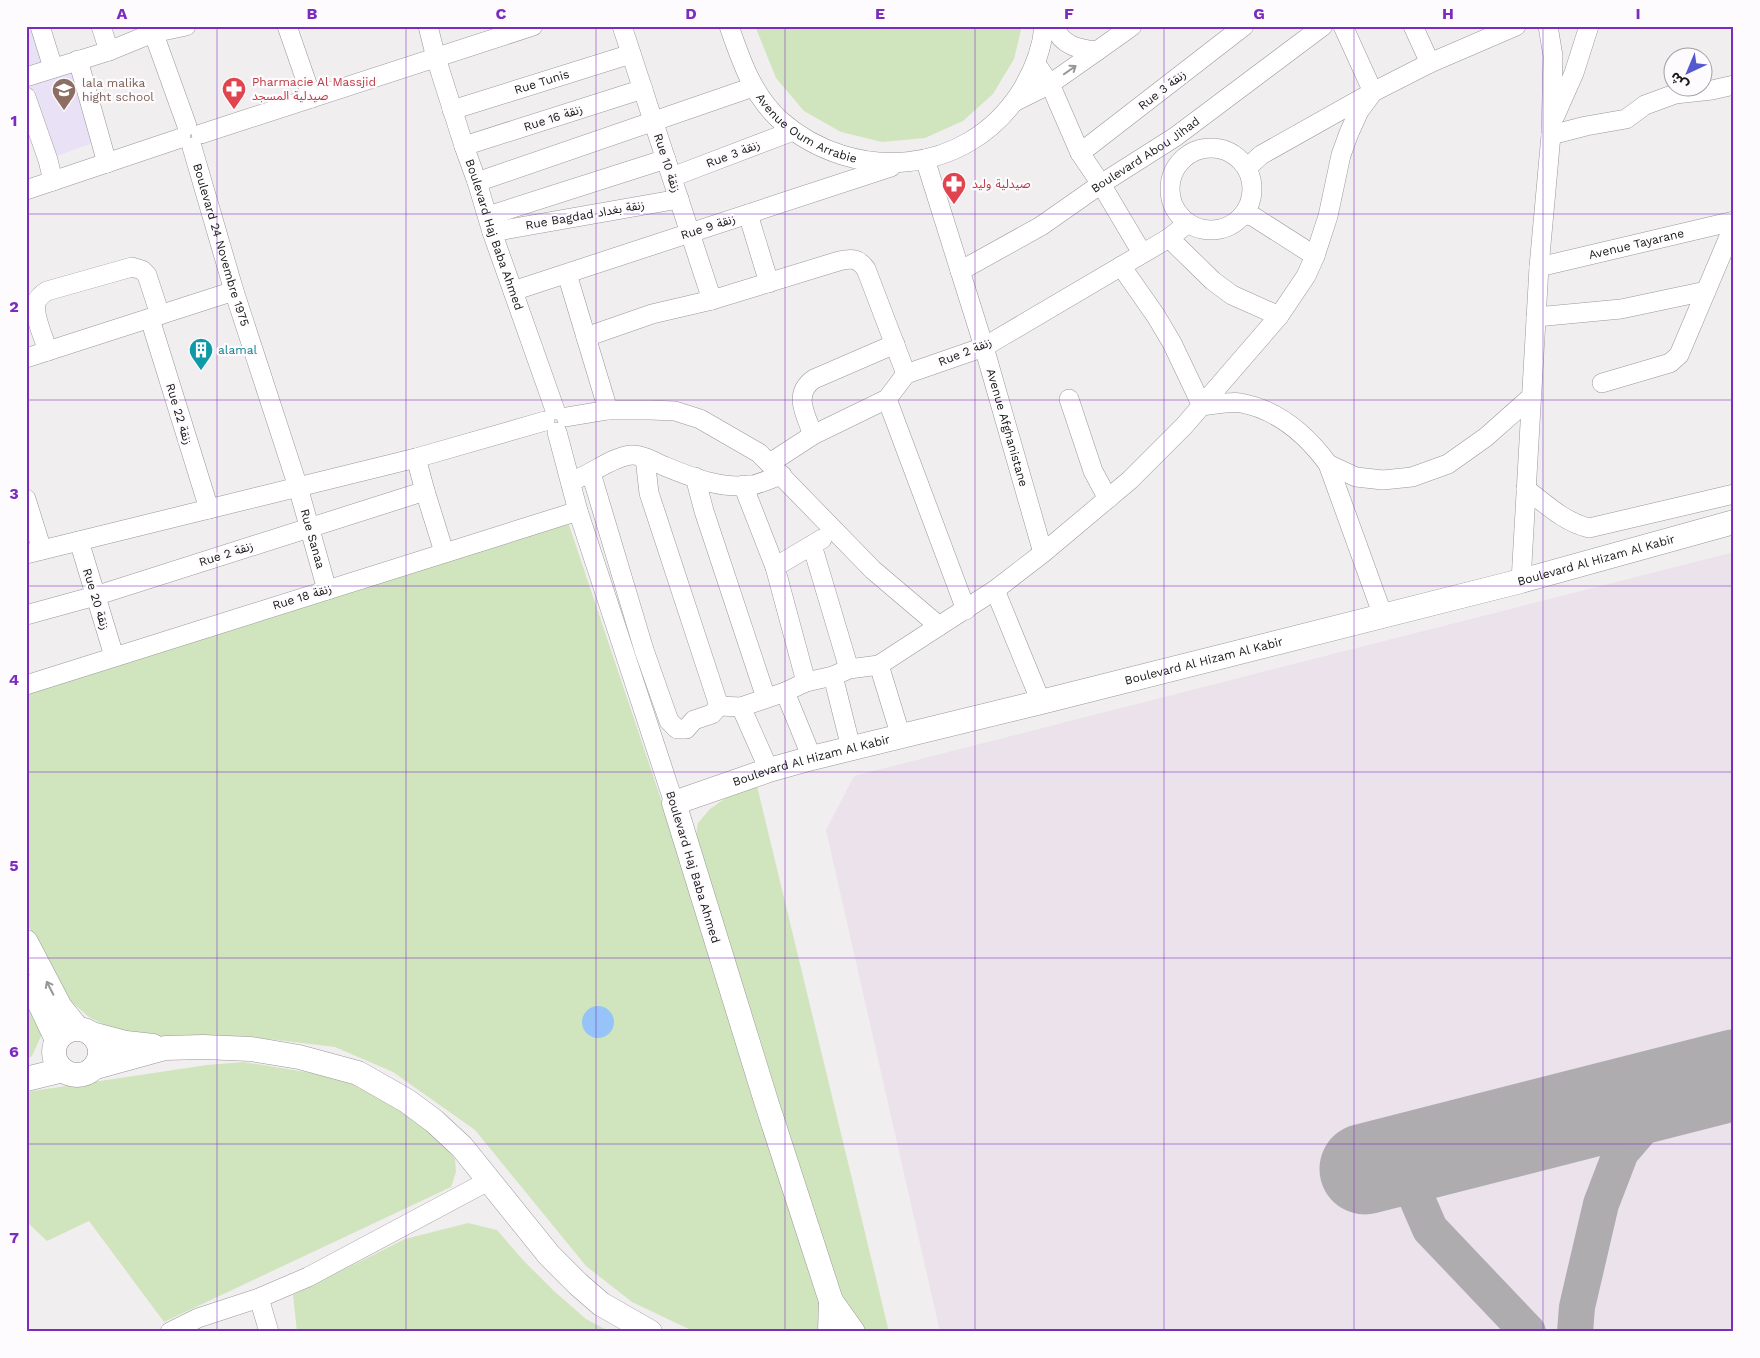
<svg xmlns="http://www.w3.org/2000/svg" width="1760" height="1358" viewBox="0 0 1760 1358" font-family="'Work Sans','Noto Sans Arabic',sans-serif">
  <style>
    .built { fill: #ebe2eb }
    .education { fill: #e9e1f6 }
    .green { fill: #d0e5bd }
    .water { fill: #96c3f8 }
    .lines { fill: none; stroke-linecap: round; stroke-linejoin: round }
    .taxiway { stroke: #aeacae; stroke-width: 36 }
    .runway { stroke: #aeacae; stroke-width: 91 }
    .minor-casing { stroke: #9a9799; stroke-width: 20 }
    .major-casing { stroke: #9a9799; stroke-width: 25 }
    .minor { stroke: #fff; stroke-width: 19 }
    .major { stroke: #fff; stroke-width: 24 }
    .oneway { stroke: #989798 }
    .grid { fill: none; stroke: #7b2cbf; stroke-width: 1; stroke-opacity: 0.55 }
    .labels { text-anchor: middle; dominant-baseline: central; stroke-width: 4.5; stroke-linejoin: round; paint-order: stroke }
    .health-label { font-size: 12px; fill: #be3a42; stroke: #fefbfe; text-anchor: start }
    .street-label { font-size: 12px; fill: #191819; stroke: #fefbfe }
    .education-label { font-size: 12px; fill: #785e54; stroke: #fefbfe; text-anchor: start }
    .culture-label { font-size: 12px; fill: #0d838f; stroke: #fefbfe; text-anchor: start }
    .neatline { fill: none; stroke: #7b2cbf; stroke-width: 2 }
    .grid-label { font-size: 16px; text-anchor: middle; font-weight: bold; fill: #7b2cbf }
  </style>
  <rect width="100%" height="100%" fill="#f1eef0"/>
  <path class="built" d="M1734 552V1332H940L826 830 854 776Z"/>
  <g class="education">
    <path d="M26 26H36L48 65 26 71Z"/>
    <path d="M75 61 101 140 51 158 27 82Z"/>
  </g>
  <g class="green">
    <path d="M755 26H1022L1014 59 993 94 963 121 925 138 882 142 841 132 804 111 776 78Z"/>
    <path d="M567 519 678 850 820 1304V1332H695L632 1302 586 1266 475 1130 393 1072 335 1047 268 1039 148 1041 120 1033 89 1017 69 1000 52 972 26 921V692Z"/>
    <path d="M757 786 889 1332H860L843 1310 694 848 698 823 710 809 734 792Z"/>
    <path d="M26 988 43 1032 32 1056 26 1060Z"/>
    <path d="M244 1062 318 1074 355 1085 395 1104 441 1142 455 1159 456 1172 451 1187 164 1322 89 1221 47 1241 26 1221V1092L207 1065Z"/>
    <path d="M468 1223 497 1230 523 1260 554 1291 586 1319 610 1332H297L293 1295 405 1239Z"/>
  </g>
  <circle class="water" cx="598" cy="1022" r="16"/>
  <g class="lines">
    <g class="taxiway">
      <path d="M1400 1160 1430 1229 1528 1332"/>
      <path d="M1575 1332 1577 1307 1601 1204 1621 1152 1665 1101 1708 1082"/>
    </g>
    <path class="runway" d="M1365 1169 1734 1075"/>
    <defs>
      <g id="minor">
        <path d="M40 26 53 68"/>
        <path d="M101 26 109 51"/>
        <path d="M151 26 187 126"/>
        <path d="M287 26 312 98"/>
        <path id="s1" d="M428 26 436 58 464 146 477 182 492 232 555 410"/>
        <path d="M622 26 712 300"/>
        <path id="s2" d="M729 26C741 61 753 96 781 121 854 184 966 176 1020 93 1033 72 1042 51 1044 26"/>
        <path d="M1413 26 1430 63"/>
        <path d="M1097 51 1132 26"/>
        <path d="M78 60 107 163"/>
        <path d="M1036 64 1050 84 1080 153 1101 184 1142 253"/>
        <path d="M26 77 109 51 153 33 186 26"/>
        <path d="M26 97 48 160 53 181"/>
        <path d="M1014 102 1050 84 1097 51C1078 49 1062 46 1054 26"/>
        <path id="s3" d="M452 110 631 54"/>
        <path d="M1555 116 1574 73 1589 26"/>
        <path d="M201 134 533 26"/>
        <path d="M1551 135 1586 126 1626 119 1645 105 1675 94 1712 90 1734 85"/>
        <path d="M464 146 643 89"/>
        <path id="s4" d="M192 147 234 291 298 487 327 590"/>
        <circle cx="1211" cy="189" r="41"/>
        <path d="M1080 153 1244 26"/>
        <path id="s5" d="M925 159 984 347 1043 553"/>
        <path d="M1247 168 1261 155 1373 92 1343 26"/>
        <path d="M672 177 793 131"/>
        <path d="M477 182 753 87"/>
        <path d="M26 190 181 138"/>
        <path d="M748 214 769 283"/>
        <path d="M1245 214 1254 217 1315 256"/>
        <path d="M488 216 666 159"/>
        <path d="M492 232 679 199"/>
        <path d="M1169 238 1213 281 1232 295 1279 316"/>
        <path d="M1121 266 1156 316 1172 343 1202 406C1214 405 1229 401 1241 403 1278 410 1306 434 1328 464L1383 616"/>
        <path id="s6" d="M1539 267 1734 221"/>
        <path id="s7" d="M960 271 1041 226 1101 184 1175 137 1323 26"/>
        <path d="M567 274 608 410"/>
        <path d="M513 291 891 167"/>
        <path d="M1536 317 1621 309 1706 291"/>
        <path d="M150 319 209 509"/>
        <path d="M586 337 652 314 712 300 839 261C852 258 858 258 866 269L906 374"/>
        <path d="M48 351C44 339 33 314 36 303 38 297 42 294 47 291L132 267 142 270 147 275 160 315"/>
        <path d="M26 358 234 291"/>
        <path d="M1602 383 1670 363 1679 355 1734 225"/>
        <path d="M887 399 966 610"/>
        <path d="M1069 399 1093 471 1108 499"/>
        <path d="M566 417 608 410H650L675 411 700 419 759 453 873 570 939 626 995 590 1043 553 1130 480 1184 426 1279 316 1306 276 1315 256 1328 216 1341 155 1349 133 1359 111 1373 92 1430 63 1516 26"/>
        <path d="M557 432 578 511 674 803"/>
        <path d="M813 435C806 415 792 394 814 379L895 344"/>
        <path d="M416 458 425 491 444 552"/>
        <path d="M645 458 649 493 719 706"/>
        <path d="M770 463 813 435 887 399 906 374 984 347 1169 238 1188 223"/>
        <path d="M1328 464 1356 477 1383 480 1412 477 1448 464 1486 437 1531 397"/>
        <path d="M591 473 644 650 669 721 677 729H686L694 720 712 714 719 706 741 707 785 692 806 682 833 676 849 669 879 665"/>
        <path d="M695 477 704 511 766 698"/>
        <path d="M579 478C596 471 613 457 631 455 641 454 655 462 664 466 691 477 722 490 753 485 762 483 772 478 782 475"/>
        <path d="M743 485 775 567 806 682"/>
        <path d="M1526 489C1546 504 1564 522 1589 528L1734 494"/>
        <path d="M26 499 42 550"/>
        <path d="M79 541 114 656"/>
        <path d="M812 545 849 669"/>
        <path d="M26 554 416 458 545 421"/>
        <path d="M775 567 822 539"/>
        <path d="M1521 581 1539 267 1551 135 1553 56 1548 26"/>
        <path d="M995 590 1041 702"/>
        <path d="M26 615 95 596 425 491"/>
        <path d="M833 676 851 748"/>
        <path d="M26 685 578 511"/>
        <path d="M785 692 812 758"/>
        <path d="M741 707 769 770"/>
        <path d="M901 737 879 665 939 626"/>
        <path d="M259 1298 269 1332"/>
        <path d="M170 1332 198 1318 259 1298 308 1277 490 1180"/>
      </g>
      <g id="major">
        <path d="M26 942 60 1007 77 1028"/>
        <path d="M32 987 57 1040"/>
        <circle cx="77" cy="1052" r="23"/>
        <path d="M92 1034 126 1043 153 1046"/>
        <path d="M96 1067 165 1048 203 1047 251 1049 299 1057 358 1073 407 1101 434 1121 462 1147 549 1255 578 1284 601 1304 650 1332"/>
        <path d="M26 1079 63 1070"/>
        <path d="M830 1332 831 1301"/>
        <path id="s8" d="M853 1332 831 1301 766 1101 674 803 769 770 812 758 1041 702 1521 581 1734 522"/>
      </g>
    </defs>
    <use href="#minor" class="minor-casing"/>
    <use href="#major" class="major-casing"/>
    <use href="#minor" class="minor"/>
    <use href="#major" class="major"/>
  </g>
  <defs><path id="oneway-shaft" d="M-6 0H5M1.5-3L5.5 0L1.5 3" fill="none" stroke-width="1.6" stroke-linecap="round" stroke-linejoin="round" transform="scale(1.25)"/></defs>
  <g class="oneway">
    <use href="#oneway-shaft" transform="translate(1070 70) rotate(-35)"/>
    <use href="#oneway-shaft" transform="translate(50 988) rotate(-117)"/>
  </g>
  <path class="grid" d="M217 26V1332M406 26V1332M596 26V1332M785 26V1332M975 26V1332M1164 26V1332M1354 26V1332M1543 26V1332M26 214H1734M26 400H1734M26 586H1734M26 772H1734M26 958H1734M26 1144H1734"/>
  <defs>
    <symbol id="pharmacy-pin" viewBox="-11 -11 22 30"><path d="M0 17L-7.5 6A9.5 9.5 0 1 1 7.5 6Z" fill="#e0444e" stroke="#fefbfe"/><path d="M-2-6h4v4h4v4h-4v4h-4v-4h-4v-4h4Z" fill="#fff"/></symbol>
    <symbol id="university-pin" viewBox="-11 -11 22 30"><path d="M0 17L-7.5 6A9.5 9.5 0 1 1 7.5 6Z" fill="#8d6e63" stroke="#fefbfe"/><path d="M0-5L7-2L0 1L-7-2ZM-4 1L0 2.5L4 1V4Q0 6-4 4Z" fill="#fff"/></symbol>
    <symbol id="building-pin" viewBox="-11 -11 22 30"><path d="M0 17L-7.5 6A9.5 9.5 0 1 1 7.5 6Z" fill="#0f9aa8" stroke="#fefbfe"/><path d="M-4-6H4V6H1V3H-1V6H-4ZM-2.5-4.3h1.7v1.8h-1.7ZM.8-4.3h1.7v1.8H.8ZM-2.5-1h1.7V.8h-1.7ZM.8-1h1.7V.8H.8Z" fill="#fff"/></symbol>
  </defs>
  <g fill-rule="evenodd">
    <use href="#pharmacy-pin" x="220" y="75" width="28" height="38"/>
    <use href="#university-pin" x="50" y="76" width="28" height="38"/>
    <use href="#pharmacy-pin" x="940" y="170" width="28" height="38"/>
    <use href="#building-pin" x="187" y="336" width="28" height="38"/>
  </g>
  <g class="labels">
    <g class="health-label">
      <text x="252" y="82">Pharmacie Al Massjid<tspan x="252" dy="14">صيدلية المسجد</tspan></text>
      <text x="972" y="184">صيدلية وليد</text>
    </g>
    <g class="street-label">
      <text stroke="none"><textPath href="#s3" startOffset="94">Rue Tunis</textPath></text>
      <text transform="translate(1162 90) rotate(-38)">Rue 3 زنقة</text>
      <text transform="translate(553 118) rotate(-18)">Rue 16 زنقة</text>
      <text stroke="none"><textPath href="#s2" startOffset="135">Avenue Oum Arrabie</textPath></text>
      <text transform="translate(733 154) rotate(-21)">Rue 3 زنقة</text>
      <text stroke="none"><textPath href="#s7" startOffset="219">Boulevard Abou Jihad</textPath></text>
      <text transform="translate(667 163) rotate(72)">Rue 10 زنقة</text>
      <text transform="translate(585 215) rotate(-10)">Rue Bagdad زنقة بغداد</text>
      <text transform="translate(708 227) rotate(-18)">Rue 9 زنقة</text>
      <text stroke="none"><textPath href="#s1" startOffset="219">Boulevard Haj Baba Ahmed</textPath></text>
      <text stroke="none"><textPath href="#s6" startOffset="100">Avenue Tayarane</textPath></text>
      <text stroke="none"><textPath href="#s4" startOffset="102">Boulevard 24 Novembre 1975</textPath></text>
      <text transform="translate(965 352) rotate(-22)">Rue 2 زنقة</text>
      <text transform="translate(179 414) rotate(73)">Rue 22 زنقة</text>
      <text stroke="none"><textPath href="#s5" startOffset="281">Avenue Afghanistane</textPath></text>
      <text stroke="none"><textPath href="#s4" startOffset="410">Rue Sanaa</textPath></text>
      <text transform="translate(226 554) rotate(-18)">Rue 2 زنقة</text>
      <text stroke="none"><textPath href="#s8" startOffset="1514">Boulevard Al Hizam Al Kabir</textPath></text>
      <text transform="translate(302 597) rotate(-17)">Rue 18 زنقة</text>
      <text transform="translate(96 599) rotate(73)">Rue 20 زنقة</text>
      <text stroke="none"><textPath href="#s8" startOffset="1109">Boulevard Al Hizam Al Kabir</textPath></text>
      <text stroke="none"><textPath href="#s8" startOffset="704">Boulevard Al Hizam Al Kabir</textPath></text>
      <text transform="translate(693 867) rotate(73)">Boulevard Haj Baba Ahmed</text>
    </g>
    <g class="education-label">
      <text x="82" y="83">lala malika<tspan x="82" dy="14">hight school</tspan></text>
    </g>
    <g class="culture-label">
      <text x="218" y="350">alamal</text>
    </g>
  </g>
  <rect width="1760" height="1358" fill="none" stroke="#fefbfe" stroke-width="55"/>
  <g transform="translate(1688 72) rotate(224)"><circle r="24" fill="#fefbfe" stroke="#a2a0a2"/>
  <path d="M0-4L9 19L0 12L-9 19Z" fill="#5559d0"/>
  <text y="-8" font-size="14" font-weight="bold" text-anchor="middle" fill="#191819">ش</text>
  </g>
  <rect x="28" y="28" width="1704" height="1302" class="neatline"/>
  <g class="grid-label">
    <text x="122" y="19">A</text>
    <text x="312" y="19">B</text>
    <text x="501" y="19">C</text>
    <text x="691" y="19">D</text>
    <text x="880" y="19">E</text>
    <text x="1069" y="19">F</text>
    <text x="1259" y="19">G</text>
    <text x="1448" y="19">H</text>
    <text x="1638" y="19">I</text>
    <text x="14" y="126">1</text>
    <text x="14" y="312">2</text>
    <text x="14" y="499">3</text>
    <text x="14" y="685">4</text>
    <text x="14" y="871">5</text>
    <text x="14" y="1057">6</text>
    <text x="14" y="1243">7</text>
  </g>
</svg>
